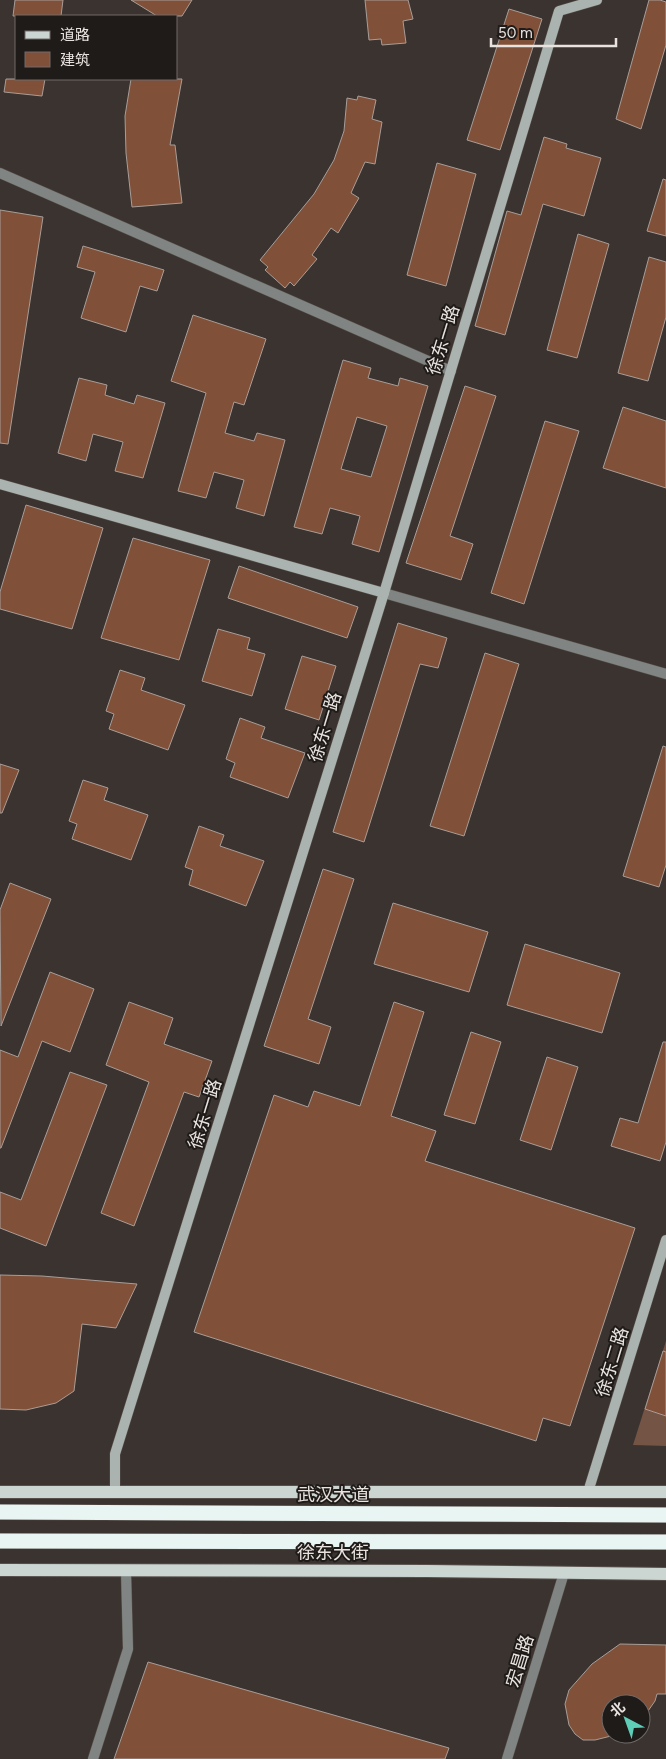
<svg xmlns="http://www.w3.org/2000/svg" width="666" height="1759" viewBox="0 0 666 1759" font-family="Figtree,'Noto Sans SC',sans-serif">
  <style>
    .green { fill: #745445 }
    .building { fill: #815039; stroke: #a89d98; fill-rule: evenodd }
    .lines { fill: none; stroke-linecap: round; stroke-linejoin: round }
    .street-casing { stroke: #574f4b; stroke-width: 11 }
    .secondary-casing { stroke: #574f4b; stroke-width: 11 }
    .primary-casing { stroke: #574f4b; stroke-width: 14 }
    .highway-casing { stroke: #574f4b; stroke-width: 16 }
    .street { stroke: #808584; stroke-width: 10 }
    .secondary { stroke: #aab3b0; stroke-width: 10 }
    .primary { stroke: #cbd6d3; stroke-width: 12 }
    .highway { stroke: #e8f5f2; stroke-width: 15 }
    .labels { text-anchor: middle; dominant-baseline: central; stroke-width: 4; stroke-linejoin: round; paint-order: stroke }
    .street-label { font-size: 18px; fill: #e9e3e0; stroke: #1f1b19 }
  </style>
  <rect width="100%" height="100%" fill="#3b332f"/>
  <path class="green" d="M666 1341V1446L633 1445Z"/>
  <g class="building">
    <path d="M15 0H63L61 16H13Z"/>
    <path d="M131 0H192L182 16H157Z"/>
    <path d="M365 0H408L413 19 403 21 406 43 382 45 381 39 369 40Z"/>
    <path d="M649 0H660L666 2V45L641 129 616 119Z"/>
    <path d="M509 9 542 19 500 150 467 140Z"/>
    <path d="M6 79H45L42 96 4 92Z"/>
    <path d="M131 79H182L170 145H175L182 203 132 207 126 153 125 116Z"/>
    <path d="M358 96 376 100 372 119 382 122 375 164 365 162 351 193 359 198 338 233 331 228 312 255 317 259 294 286 290 282 285 288 265 270 268 267 260 260 314 194 334 160 344 131 347 98 357 100Z"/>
    <path d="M544 137 567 144 566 148 601 158 584 216 543 204 505 335 475 326 507 211 521 215Z"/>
    <path d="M437 163 476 174 446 286 407 275Z"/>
    <path d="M663 179 666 180V236L647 231Z"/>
    <path d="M0 210 43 217 8 444 0 443Z"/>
    <path d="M578 234 609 244 577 358 547 350Z"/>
    <path d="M83 246 164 270 157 291 140 286 126 332 81 318 95 272 77 267Z"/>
    <path d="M649 257 666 262V317L648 381 618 373Z"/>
    <path d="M193 315 266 339 244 405 234 402 225 433 254 441 257 433 285 440 264 516 236 508 244 480 214 472 206 498 178 491 206 393 171 381Z"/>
    <path d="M343 360 371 368 368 378 398 386 400 378 428 386 379 552 352 544 360 516 330 508 322 534 294 527ZM357 417 387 426 371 477 341 469Z"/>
    <path d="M79 378 107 385 105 395 134 404 137 395 165 403 143 478 115 471 123 442 93 434 86 461 58 453Z"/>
    <path d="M465 386 496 396 450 536 473 544 461 580 406 563Z"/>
    <path d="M623 407 666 421V488L603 468Z"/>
    <path d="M545 421 579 431 524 604 491 593Z"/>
    <path d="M26 505 103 528 72 629 0 609V592Z"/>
    <path d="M133 538 210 560 179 660 101 638Z"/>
    <path d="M239 566 358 607 347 638 228 598Z"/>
    <path d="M398 623 447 638 438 668 420 664 364 842 333 832Z"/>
    <path d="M218 629 250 638 247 649 265 654 252 696 202 681Z"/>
    <path d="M485 653 519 664 464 836 430 826Z"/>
    <path d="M302 656 336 666 319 720 285 709Z"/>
    <path d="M120 670 145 678 141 690 185 705 168 750 109 729 114 714 106 711Z"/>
    <path d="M240 718 265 727 261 738 305 753 288 798 230 777 235 763 226 759Z"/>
    <path d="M663 746 666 747V865L659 887 623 876Z"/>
    <path d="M0 764 19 770 2 813H0Z"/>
    <path d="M83 780 108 788 104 800 148 815 131 860 72 839 77 824 69 821Z"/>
    <path d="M199 826 224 835 220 846 264 861 246 906 189 885 193 870 185 867Z"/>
    <path d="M323 869 354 879 308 1019 331 1027 319 1064 264 1046Z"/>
    <path d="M10 883 51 899 1 1026 0 910Z"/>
    <path d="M393 903 488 932 469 992 374 964Z"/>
    <path d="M525 944 620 973 602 1033 507 1005Z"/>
    <path d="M50 972 94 989 70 1052 42 1041 1 1148H0V1050L18 1057Z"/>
    <path d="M129 1002 173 1018 164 1044 212 1061 199 1097 184 1092 134 1226 101 1213 149 1082 106 1065Z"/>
    <path d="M394 1002 424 1012 391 1116 436 1131 425 1161 635 1228 570 1426 543 1418 536 1441 194 1332 274 1095 308 1107 314 1091 360 1106Z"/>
    <path d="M471 1032 501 1042 475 1124 444 1115Z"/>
    <path d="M663 1042H666V1142L660 1161 611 1146 620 1118 638 1123Z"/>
    <path d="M547 1057 578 1067 551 1150 520 1140Z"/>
    <path d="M70 1072 107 1085 46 1246 0 1228V1192L21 1200Z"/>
    <path d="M0 1275 42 1276 137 1284 116 1328 82 1324 74 1391 56 1403 26 1410 0 1409Z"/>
    <path d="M663 1351 666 1352V1416L645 1409Z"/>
    <path d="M620 1644 666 1645V1694H657L655 1701 641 1721V1704H611V1736L595 1740H583L575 1734 569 1725 565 1704 569 1690 592 1664Z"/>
    <path d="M148 1662 449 1748 445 1759H114Z"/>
  </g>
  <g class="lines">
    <defs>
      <g id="street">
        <path d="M0 173 451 371"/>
        <path d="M384 593 666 674"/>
        <path d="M93 1759 128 1649 126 1571"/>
        <path d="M507 1759 564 1573"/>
      </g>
      <g id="secondary">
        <path d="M0 484 384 593"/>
        <path d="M115 1491V1454L384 593 559 11 597 0"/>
        <path d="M588 1492 666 1240"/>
      </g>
      <g id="primary">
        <path d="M0 1492H666"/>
        <path d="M0 1570 427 1571 666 1574"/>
      </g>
      <g id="highway">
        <path d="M0 1512 666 1515"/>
        <path d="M0 1541 666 1542"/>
      </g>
    </defs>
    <use href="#street" class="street-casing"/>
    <use href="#secondary" class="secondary-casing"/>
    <use href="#primary" class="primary-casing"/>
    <use href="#highway" class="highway-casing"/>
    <use href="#street" class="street"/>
    <use href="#secondary" class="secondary"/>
    <use href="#primary" class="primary"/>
    <use href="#highway" class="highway"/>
  </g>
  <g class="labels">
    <g class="street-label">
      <text transform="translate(443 340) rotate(-73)">徐东一路</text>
      <text transform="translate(325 727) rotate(-73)">徐东一路</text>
      <text transform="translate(205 1114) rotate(-73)">徐东一路</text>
      <text transform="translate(612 1362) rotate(-73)">徐东二路</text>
      <text x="333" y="1495">武汉大道</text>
      <text x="333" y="1553">徐东大街</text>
      <text transform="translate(520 1661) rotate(-73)">宏昌路</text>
    </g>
  </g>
  <rect x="15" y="15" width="162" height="65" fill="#1f1b19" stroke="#706b69"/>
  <rect x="25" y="31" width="25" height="8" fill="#cbd6d3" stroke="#706b69"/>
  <text x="60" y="40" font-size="15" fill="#e9e3e0">道路</text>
  <rect x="25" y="52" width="25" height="15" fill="#815039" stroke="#706b69"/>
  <text x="60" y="65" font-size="15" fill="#e9e3e0">建筑</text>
  <g transform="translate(626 1719) rotate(319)"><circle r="24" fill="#1f1b19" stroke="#706b69"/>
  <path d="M0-4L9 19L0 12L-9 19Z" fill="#5eceb8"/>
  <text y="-8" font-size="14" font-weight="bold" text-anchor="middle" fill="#e9e3e0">北</text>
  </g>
  <path d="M491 38v8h125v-8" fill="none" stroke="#e9e3e0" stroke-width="2.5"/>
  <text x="498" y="38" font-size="15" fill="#e9e3e0" stroke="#1f1b19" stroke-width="4" paint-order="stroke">50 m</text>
</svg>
